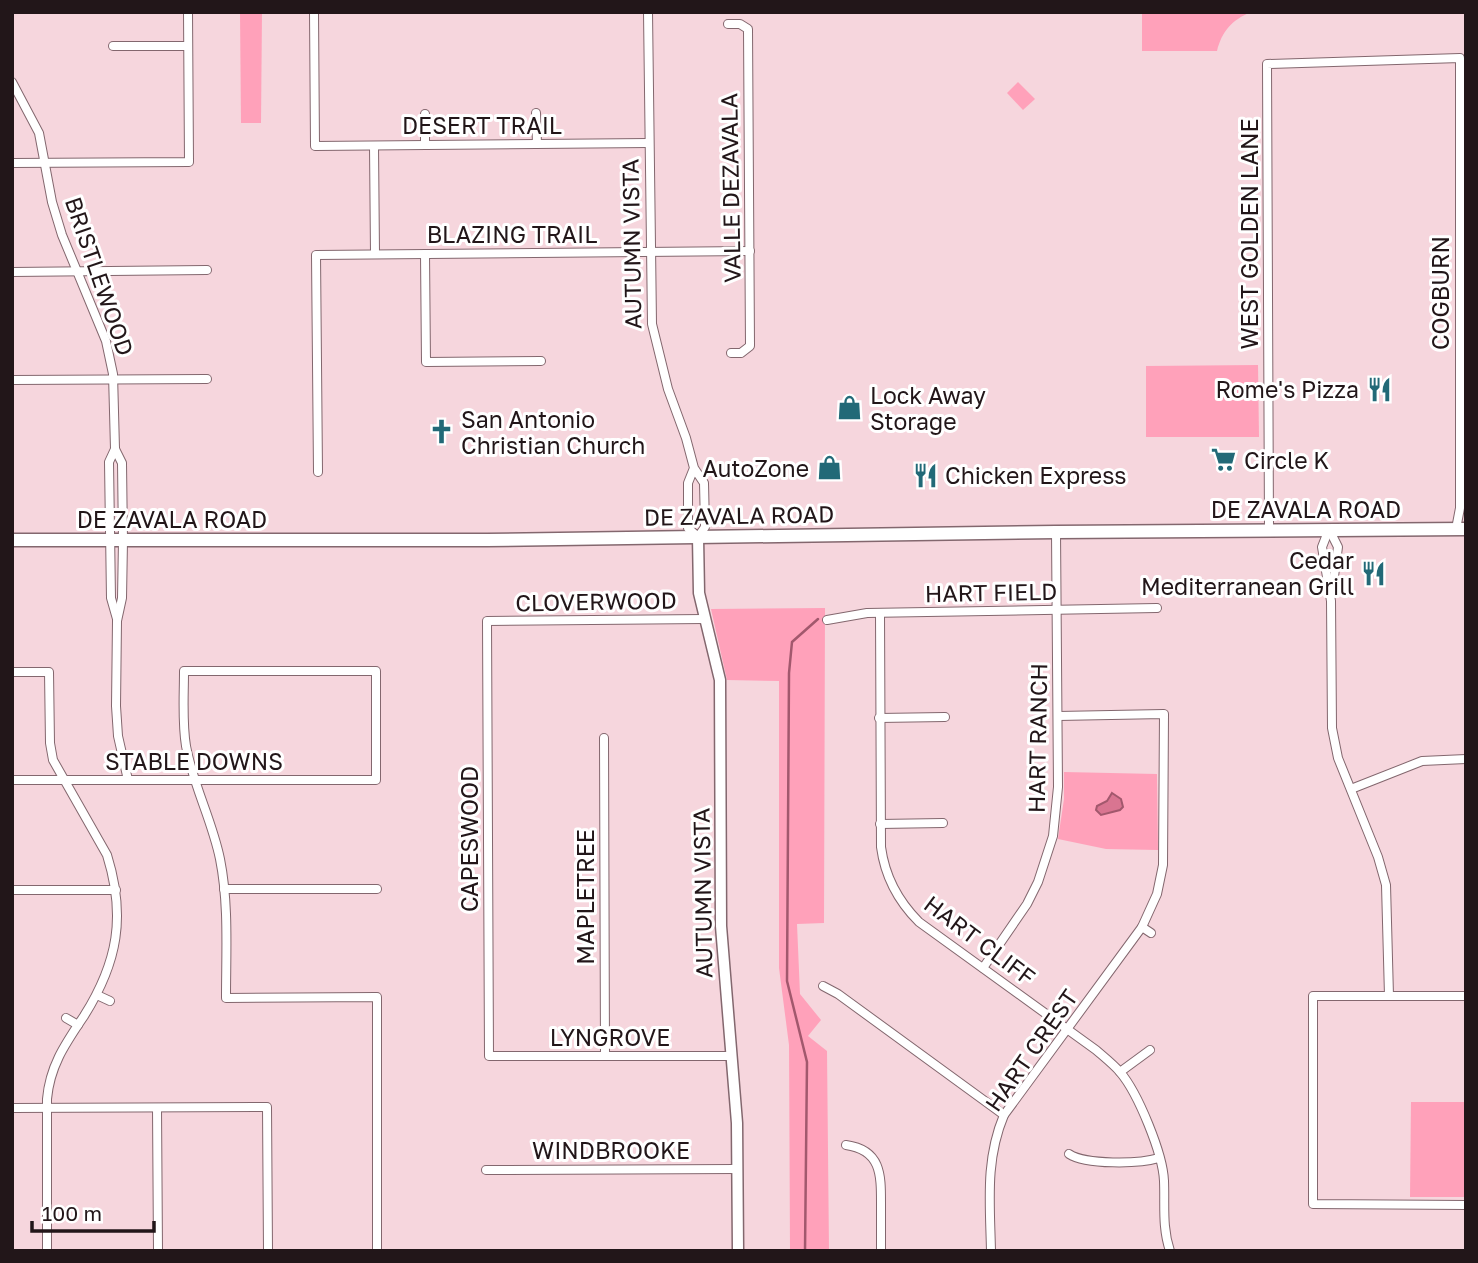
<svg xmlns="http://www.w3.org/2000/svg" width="1478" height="1263" viewBox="0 0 1478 1263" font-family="'Golos Text',sans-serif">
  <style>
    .green { fill: #ffa1ba }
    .water { fill: #d97591; stroke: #a2586d; stroke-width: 2 }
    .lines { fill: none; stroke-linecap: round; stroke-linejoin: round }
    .stream { stroke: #a2586d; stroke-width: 2.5 }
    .minor-casing { stroke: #83676e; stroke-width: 10 }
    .tertiary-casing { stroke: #83676e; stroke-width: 13 }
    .secondary-casing { stroke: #83676e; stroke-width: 15 }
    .minor { stroke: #fff; stroke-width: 8 }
    .tertiary { stroke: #fff; stroke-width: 10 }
    .secondary { stroke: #fff; stroke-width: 12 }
    .labels { text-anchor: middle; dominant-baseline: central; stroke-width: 6; stroke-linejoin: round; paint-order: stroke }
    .street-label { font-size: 23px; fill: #221619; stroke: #fff }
    .poi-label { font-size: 23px; fill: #221619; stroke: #fff; text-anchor: start }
  </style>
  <rect width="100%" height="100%" fill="#f6d6dd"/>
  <g class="green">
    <path d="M240 12H262L261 123H241Z"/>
    <path d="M1142 12H1251C1232 20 1222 31 1217 51H1142Z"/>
    <path d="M1018 82 1035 99 1023 110 1007 93Z"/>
    <path d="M1258 365 1259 437H1146V366Z"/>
    <path d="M825 608 824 923 797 924 800 994 821 1020 808 1036 827 1051 829 1251H790L789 1045 779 968V681L727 680 711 609Z"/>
    <path d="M1064 772 1157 774 1158 850 1106 849 1058 839 1064 799Z"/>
    <path d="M1411 1102H1466V1197H1410Z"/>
  </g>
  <path class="water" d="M1112 793 1121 799 1123 807 1120 810 1101 815 1096 810 1097 806 1107 801Z"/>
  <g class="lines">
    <path class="stream" d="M805 1251 807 1062 787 981 789 673 792 642 818 619"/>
    <defs>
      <g id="minor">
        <path d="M314 12 315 146 649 143"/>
        <path d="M648 12 652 324 668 389 686 438 694 468 704 483 705 527 698 537 688 528V483L694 468"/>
        <path d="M728 24H740L748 29 750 346 741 353H731"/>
        <path d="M113 46H188"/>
        <path d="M12 82 39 133 52 202 62 235 106 341 113 374 115 449 122 463 123 541 122 598 117 621 116 706 118 736 128 780"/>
        <path d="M536 113 537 144"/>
        <path d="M425 114V145"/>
        <path d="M374 146 375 254"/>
        <path d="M12 163 189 162 188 12"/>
        <path d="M425 254 426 362 541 361"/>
        <path d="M12 272 207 270"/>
        <path d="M12 380 207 379"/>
        <path d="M115 449 109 462 111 598 117 619"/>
        <path d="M318 472 316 255 750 251"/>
        <path d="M1269 529 1267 64 1460 58V508L1456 529"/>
        <path d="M1329 529 1322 547 1331 601 1332 728 1338 758 1378 857 1386 885 1389 996"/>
        <path d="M1329 529 1338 547 1332 591"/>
        <path d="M880 613 881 847C885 877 898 901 919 922L1096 1050C1104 1057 1113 1064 1120 1072 1138 1093 1163 1154 1164 1181 1165 1206 1162 1227 1170 1251"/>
        <path d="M705 619 487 621 489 1056H731"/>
        <path d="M827 620 867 613 1157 608"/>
        <path d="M12 672H49L50 743 53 760 107 855C126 916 118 962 84 1016 66 1043 50 1065 47 1099V1251"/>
        <path d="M879 718 945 717"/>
        <path d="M604 738 605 1056"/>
        <path d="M12 780H376V671H184C184 696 182 722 186 746 193 785 212 820 220 859 229 904 226 952 226 998L377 997V1251"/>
        <path d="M1351 789 1422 761 1466 759"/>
        <path d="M880 824 943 823"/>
        <path d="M224 889H377"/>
        <path d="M12 890H116"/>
        <path d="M1142 927 1151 933"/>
        <path d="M983 968 1027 904 1038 882 1053 836 1058 787 1056 532"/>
        <path d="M823 986 838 994 1004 1115"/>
        <path d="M97 995 110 1001"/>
        <path d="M1466 996H1313V1204L1466 1205"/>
        <path d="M66 1018 78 1025"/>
        <path d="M1120 1072 1150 1050"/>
        <path d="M12 1108 267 1107 268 1251"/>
        <path d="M157 1108 158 1251"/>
        <path d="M846 1145C882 1150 881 1176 881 1205 881 1220 881 1236 881 1251"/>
        <path d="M1069 1154C1086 1165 1139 1164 1159 1158"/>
        <path d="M486 1170 737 1169"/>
        <path d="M991 1251C990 1203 985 1160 1004 1115L1142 927 1157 894 1163 865 1164 714 1058 716"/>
      </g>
      <path id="tertiary" d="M698 537 699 593 720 680 721 926 737 1123 738 1251"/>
      <path id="secondary" d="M12 540H487L1056 532 1466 529"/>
    </defs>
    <use href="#minor" class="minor-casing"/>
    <use href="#tertiary" class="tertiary-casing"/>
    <use href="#secondary" class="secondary-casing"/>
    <use href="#minor" class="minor"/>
    <use href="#tertiary" class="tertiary"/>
    <use href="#secondary" class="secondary"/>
  </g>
  <defs>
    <symbol id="restaurant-bare" viewBox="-9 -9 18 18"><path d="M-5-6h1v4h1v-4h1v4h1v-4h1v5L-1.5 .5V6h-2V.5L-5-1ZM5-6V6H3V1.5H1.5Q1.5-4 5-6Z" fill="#226977" stroke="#fff" stroke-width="2.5" paint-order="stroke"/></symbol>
    <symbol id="shop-bare" viewBox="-9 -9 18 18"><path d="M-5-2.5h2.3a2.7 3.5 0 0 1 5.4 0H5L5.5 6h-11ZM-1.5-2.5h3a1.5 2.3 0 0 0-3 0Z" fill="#226977" stroke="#fff" stroke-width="2.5" paint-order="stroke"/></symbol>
    <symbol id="church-bare" viewBox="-9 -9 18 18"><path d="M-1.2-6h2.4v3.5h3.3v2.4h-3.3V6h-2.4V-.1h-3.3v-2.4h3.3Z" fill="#226977" stroke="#fff" stroke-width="2.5" paint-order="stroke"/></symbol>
    <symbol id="supermarket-bare" viewBox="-9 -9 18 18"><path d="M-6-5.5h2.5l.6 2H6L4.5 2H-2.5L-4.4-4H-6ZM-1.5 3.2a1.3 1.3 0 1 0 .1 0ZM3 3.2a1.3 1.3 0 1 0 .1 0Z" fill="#226977" stroke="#fff" stroke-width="2.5" paint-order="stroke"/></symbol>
  </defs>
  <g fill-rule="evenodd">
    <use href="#restaurant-bare" x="1362" y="372" width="35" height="35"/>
    <use href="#shop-bare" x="832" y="390" width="35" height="35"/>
    <use href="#church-bare" x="424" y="414" width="35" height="35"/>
    <use href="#supermarket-bare" x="1206" y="442" width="35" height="35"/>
    <use href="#shop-bare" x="812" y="450" width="35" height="35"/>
    <use href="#restaurant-bare" x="908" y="458" width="35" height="35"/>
    <use href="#restaurant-bare" x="1356" y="556" width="35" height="35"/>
  </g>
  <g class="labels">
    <g class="street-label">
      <text x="482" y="125">DESERT TRAIL</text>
      <text transform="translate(730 188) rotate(-91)">VALLE DEZAVALA</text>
      <text x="512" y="234">BLAZING TRAIL</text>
      <text transform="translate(1249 234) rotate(-90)">WEST GOLDEN LANE</text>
      <text transform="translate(631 244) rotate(-91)">AUTUMN VISTA</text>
      <text transform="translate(100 276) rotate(71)">BRISTLEWOOD</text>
      <text transform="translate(1440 293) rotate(-90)">COGBURN</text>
      <text x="1306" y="509">DE ZAVALA ROAD</text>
      <text transform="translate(739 515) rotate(-1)">DE ZAVALA ROAD</text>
      <text x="172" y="519">DE ZAVALA ROAD</text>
      <text transform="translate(991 592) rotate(-1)">HART FIELD</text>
      <text transform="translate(596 601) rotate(-1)">CLOVERWOOD</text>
      <text transform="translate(1037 738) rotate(-89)">HART RANCH</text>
      <text x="194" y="761">STABLE DOWNS</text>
      <text transform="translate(469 839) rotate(-90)">CAPESWOOD</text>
      <text transform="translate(702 893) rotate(-91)">AUTUMN VISTA</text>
      <text transform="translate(585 897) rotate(-90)">MAPLETREE</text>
      <text transform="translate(980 940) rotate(37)">HART CLIFF</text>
      <text x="610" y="1037">LYNGROVE</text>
      <text transform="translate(1031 1050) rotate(-55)">HART CREST</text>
      <text x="611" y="1150">WINDBROOKE</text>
    </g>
    <g class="poi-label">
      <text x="1359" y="389" text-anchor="end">Rome's Pizza</text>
      <text x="870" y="395">Lock Away<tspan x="870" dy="26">Storage</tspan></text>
      <text x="461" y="419">San Antonio<tspan x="461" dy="26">Christian Church</tspan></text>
      <text x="1244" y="460">Circle K</text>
      <text x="809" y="468" text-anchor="end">AutoZone</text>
      <text x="945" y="475">Chicken Express</text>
      <text x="1354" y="560" text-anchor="end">Cedar<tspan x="1354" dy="26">Mediterranean Grill</tspan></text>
    </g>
  </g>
  <rect width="1478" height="1263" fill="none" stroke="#221619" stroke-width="28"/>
  <path d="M32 1221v10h122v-10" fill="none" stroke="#221619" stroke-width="3.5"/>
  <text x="42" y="1221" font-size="21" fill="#221619" stroke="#ffffff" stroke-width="5" paint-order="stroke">100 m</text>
</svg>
